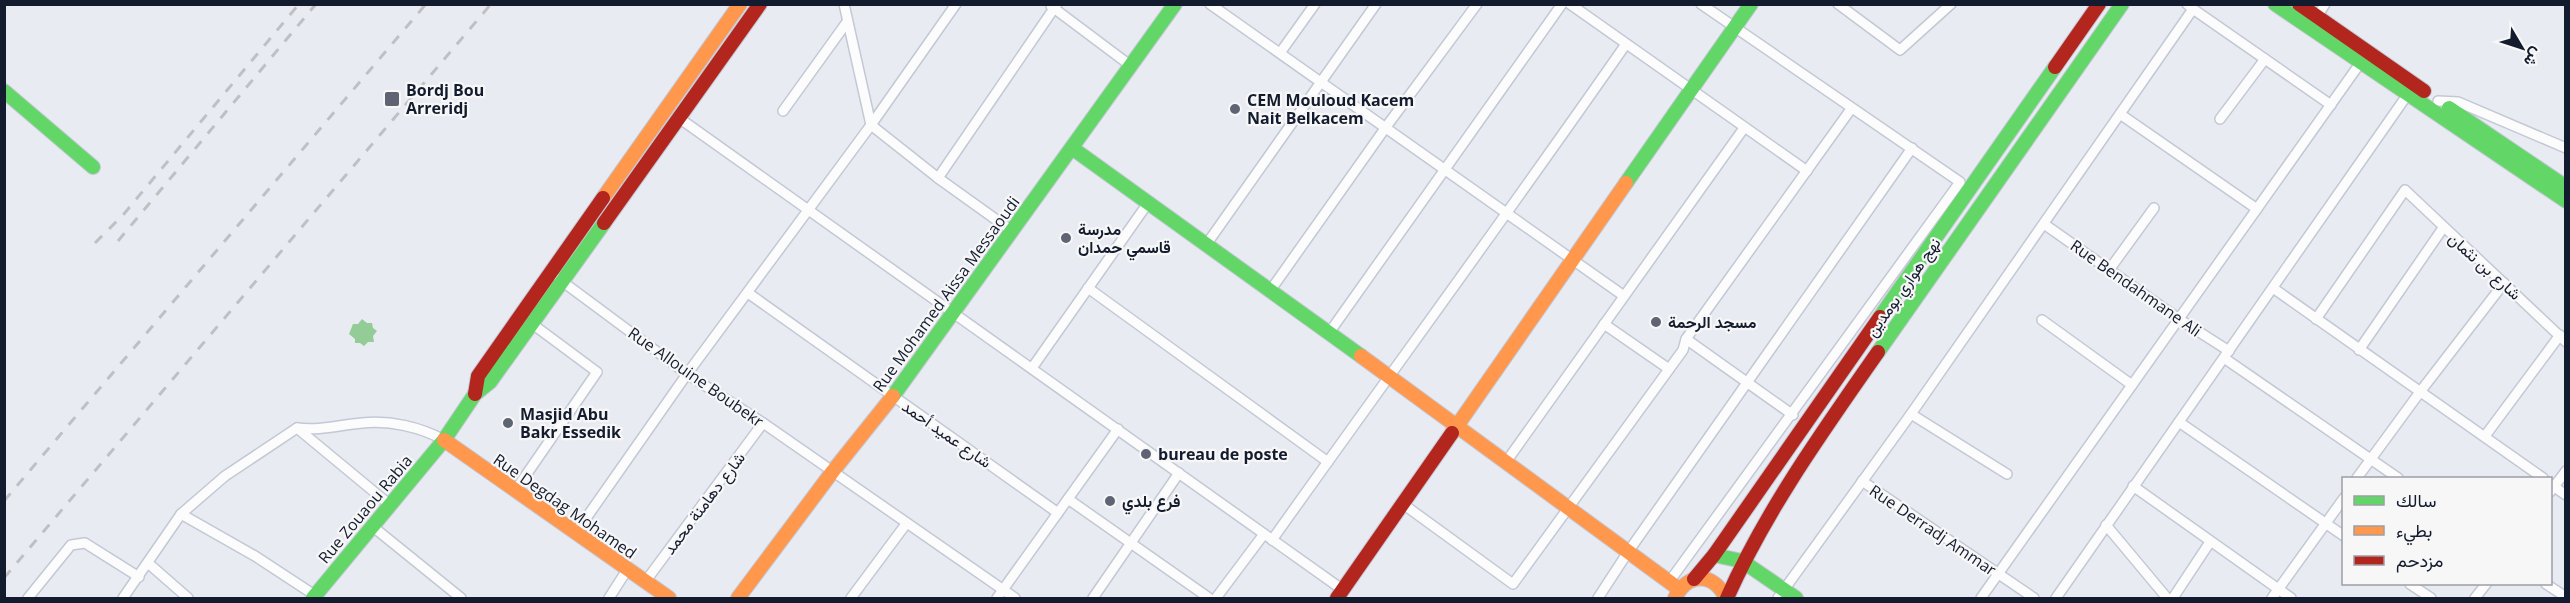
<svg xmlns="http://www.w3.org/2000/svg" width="2570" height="603" viewBox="0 0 2570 603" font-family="'Open Sans',Vazirmatn,sans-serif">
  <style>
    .water { fill: #93cc96 }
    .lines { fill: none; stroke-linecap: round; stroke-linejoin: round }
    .street-casing { stroke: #c3c8d5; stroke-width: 12 }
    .fast-casing { stroke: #c3c8d5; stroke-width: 16 }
    .slow-casing { stroke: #c3c8d5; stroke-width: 16 }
    .jam-casing { stroke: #c3c8d5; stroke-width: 16 }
    .street { stroke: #fcfcfd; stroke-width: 9 }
    .fast { stroke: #63d668; stroke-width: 14 }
    .slow { stroke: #ff974d; stroke-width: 14 }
    .jam { stroke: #b3261e; stroke-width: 14 }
    .rail { stroke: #bfc0c3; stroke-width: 3; stroke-dasharray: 10 10; stroke-linecap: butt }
    .poi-dot { fill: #5e6473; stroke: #f7f7f7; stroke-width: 2 }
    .labels { text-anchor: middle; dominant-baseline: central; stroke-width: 4.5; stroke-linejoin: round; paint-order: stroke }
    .poi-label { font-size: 16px; font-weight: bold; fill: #131c2f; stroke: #f7f7f7; text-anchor: start }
    .street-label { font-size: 16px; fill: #131c2f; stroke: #f7f7f7 }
  </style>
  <rect width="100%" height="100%" fill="#e8ebf2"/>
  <path class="water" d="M362 319 367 323H372L373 328 377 331 373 336 374 342H368L364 346 360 343H355V339L349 334 353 324H358Z"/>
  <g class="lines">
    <defs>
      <g id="street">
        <path d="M844 4 871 125 938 178 1012 231"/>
        <path d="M1210 4 1624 296"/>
        <path d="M1570 4 1807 171"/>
        <path d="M1838 4 1900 50 1951 4"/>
        <path d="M1051 6 1131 66"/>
        <path d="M2193 9 2331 105"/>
        <path d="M2317 17 2325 4"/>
        <path d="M1280 53 1315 4"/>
        <path d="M2438 101 2458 102 2566 148"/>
        <path d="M783 111 847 22"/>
        <path d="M2120 114 2257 209"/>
        <path d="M679 118 1343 590"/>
        <path d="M2220 119 2265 59"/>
        <path d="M938 178 1057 4"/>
        <path d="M2044 224 2179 319 2229 351"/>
        <path d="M1206 245 1376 4"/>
        <path d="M2109 270 2154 208"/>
        <path d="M559 279 687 374 763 423 1015 598"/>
        <path d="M1088 288 1328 462"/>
        <path d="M2273 288 2543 478"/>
        <path d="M1270 291 1386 127 1477 4"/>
        <path d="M748 293 1058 513"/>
        <path d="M2316 319 2405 190 2566 342"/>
        <path d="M2042 320 2132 385"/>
        <path d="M1604 324 1669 369"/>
        <path d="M1329 333 1562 4"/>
        <path d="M1686 339 1793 415"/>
        <path d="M2359 350 2443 228"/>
        <path d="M2224 358 2398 478"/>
        <path d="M1032 368 1148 203"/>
        <path d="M1911 414 2007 474"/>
        <path d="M2179 422 2344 536"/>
        <path d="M297 428C320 431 339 425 362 423 390 420 420 427 444 440"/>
        <path d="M2485 436 2560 335"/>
        <path d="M1506 462 1744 128"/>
        <path d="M2357 478 2420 392 2504 283"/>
        <path d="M1862 481 2034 598"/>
        <path d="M2550 484 2566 495"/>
        <path d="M2133 486 2291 598"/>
        <path d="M515 491 597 372 531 323"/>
        <path d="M2550 492 2566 471"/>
        <path d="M1068 499 1209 598"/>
        <path d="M1403 504 1513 584 1683 350 1686 339 1851 109"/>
        <path d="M181 514 255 556 319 598"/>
        <path d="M2106 525 2167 598"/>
        <path d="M372 526 461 598"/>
        <path d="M575 534 687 374 871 125 956 4"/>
        <path d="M1272 540C1390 374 1510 211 1626 44"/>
        <path d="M148 563 188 598"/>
        <path d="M645 582 763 423"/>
        <path d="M1669 582 1960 182 1701 4"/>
        <path d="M2410 584 2431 598"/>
        <path d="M2546 584 2566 597"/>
        <path d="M28 598 71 545 85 543 139 577"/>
        <path d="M123 598 181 514 225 476 297 428 390 505"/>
        <path d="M609 598 627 570"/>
        <path d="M851 598 906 524"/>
        <path d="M997 598 1118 429"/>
        <path d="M1093 598 1179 473"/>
        <path d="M1216 598 1264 534"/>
        <path d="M1598 598 1628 552 1912 148"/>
        <path d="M1778 598 1911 414 2193 9 2187 4"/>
        <path d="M1981 598 2361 62"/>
        <path d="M2056 598 2410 91"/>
        <path d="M2173 598 2210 542"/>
        <path d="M2272 598 2344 498"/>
        <path d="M2475 598 2486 584"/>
      </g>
      <g id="fast">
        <path d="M2275 4 2566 201"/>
        <path d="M4 91 93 167"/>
        <path d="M2449 108 2566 187"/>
        <path d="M1072 148 1361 356"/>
        <path d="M1626 183 1751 4"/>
        <path d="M1880 317 2055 67"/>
        <path d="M1878 352 2122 4"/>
        <path d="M893 396 1175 4"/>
        <path d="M1714 555 1742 561 1796 598"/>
        <path d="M313 598 444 440 475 394 490 382 604 223"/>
      </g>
      <g id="slow">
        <path d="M603 198 740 4"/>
        <path d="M1361 356 1679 589"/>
        <path d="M1452 433 1626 183"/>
        <path d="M444 440 669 598"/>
        <path d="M738 598 833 471 893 396"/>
        <path d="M1675 598C1688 572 1713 572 1726 598"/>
      </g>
      <g id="jam">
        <path d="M2299 4 2424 91"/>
        <path d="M2055 67 2099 4"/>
        <path d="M604 223 760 4"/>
        <path d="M475 394 478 376 603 198"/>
        <path d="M1694 579 1714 555 1880 317"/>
        <path d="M1337 598 1452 433"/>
        <path d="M1727 598C1766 510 1823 431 1878 352"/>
      </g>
    </defs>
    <use href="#street" class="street-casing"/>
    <use href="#fast" class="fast-casing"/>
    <use href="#slow" class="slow-casing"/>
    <use href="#jam" class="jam-casing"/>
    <use href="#street" class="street"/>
    <use href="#fast" class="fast"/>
    <use href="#slow" class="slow"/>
    <use href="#jam" class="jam"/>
    <g class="rail">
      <path d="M118 241 316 4"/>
      <path d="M95 243 123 215 299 4"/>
      <path d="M4 501 426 4"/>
      <path d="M4 578 491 4"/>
    </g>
  </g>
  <g class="poi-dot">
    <rect x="384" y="91" width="16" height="16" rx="3"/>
    <circle cx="1235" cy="109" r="6"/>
    <circle cx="1066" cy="238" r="6"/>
    <circle cx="1656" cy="322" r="6"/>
    <circle cx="508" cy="423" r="6"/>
    <circle cx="1146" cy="454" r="6"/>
    <circle cx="1110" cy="501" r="6"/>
  </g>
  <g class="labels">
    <g class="poi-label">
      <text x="406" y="90">Bordj Bou<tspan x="406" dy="18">Arreridj</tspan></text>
      <text x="1247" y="100">CEM Mouloud Kacem<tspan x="1247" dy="18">Nait Belkacem</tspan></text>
      <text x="1078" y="229">مدرسة<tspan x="1078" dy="18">قاسمي حمدان</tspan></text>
      <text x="1668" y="322">مسجد الرحمة</text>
      <text x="520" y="414">Masjid Abu<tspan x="520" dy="18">Bakr Essedik</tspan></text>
      <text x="1158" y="454">bureau de poste</text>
      <text x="1122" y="501">فرع بلدي</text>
    </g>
    <g class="street-label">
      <text transform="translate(2485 266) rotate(42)">شارع بن نثمان</text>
      <text transform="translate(1903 287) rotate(-55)">نهج هواري بومدين</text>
      <text transform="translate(2136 288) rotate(35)">Rue Bendahmane Ali</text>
      <text transform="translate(946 294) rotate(-54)">Rue Mohamed Aissa Messaoudi</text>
      <text transform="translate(696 377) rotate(35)">Rue Allouine Boubekr</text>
      <text transform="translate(947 434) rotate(35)">شارع عميد أحمد</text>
      <text transform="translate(704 503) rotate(-53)">شارع دهامنة محمد</text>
      <text transform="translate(565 506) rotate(35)">Rue Degdag Mohamed</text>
      <text transform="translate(365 509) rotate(-50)">Rue Zouaou Rabia</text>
      <text transform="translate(1933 530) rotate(34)">Rue Derradj Ammar</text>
    </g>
  </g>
  <rect width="2570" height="603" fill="none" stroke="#131c2f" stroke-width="12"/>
  <rect x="2342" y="477" width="210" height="108" fill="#f7f7f7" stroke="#9c9fa7" stroke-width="1.5"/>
  <rect x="2354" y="496" width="30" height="9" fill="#63d668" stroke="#9c9fa7" stroke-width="1.5"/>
  <text x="2396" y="507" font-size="18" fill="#131c2f">سالك</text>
  <rect x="2354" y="526" width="30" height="9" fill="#ff974d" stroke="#9c9fa7" stroke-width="1.5"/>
  <text x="2396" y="537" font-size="18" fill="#131c2f">بطيء</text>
  <rect x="2354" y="556" width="30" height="9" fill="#b3261e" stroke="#9c9fa7" stroke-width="1.5"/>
  <text x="2396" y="567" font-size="18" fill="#131c2f">مزدحم</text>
  <g transform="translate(2522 48) rotate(129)" stroke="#f7f7f7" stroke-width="4.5" paint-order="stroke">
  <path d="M0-4.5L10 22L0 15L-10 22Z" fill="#131c2f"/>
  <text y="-9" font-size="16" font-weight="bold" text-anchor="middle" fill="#131c2f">ش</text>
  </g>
</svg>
